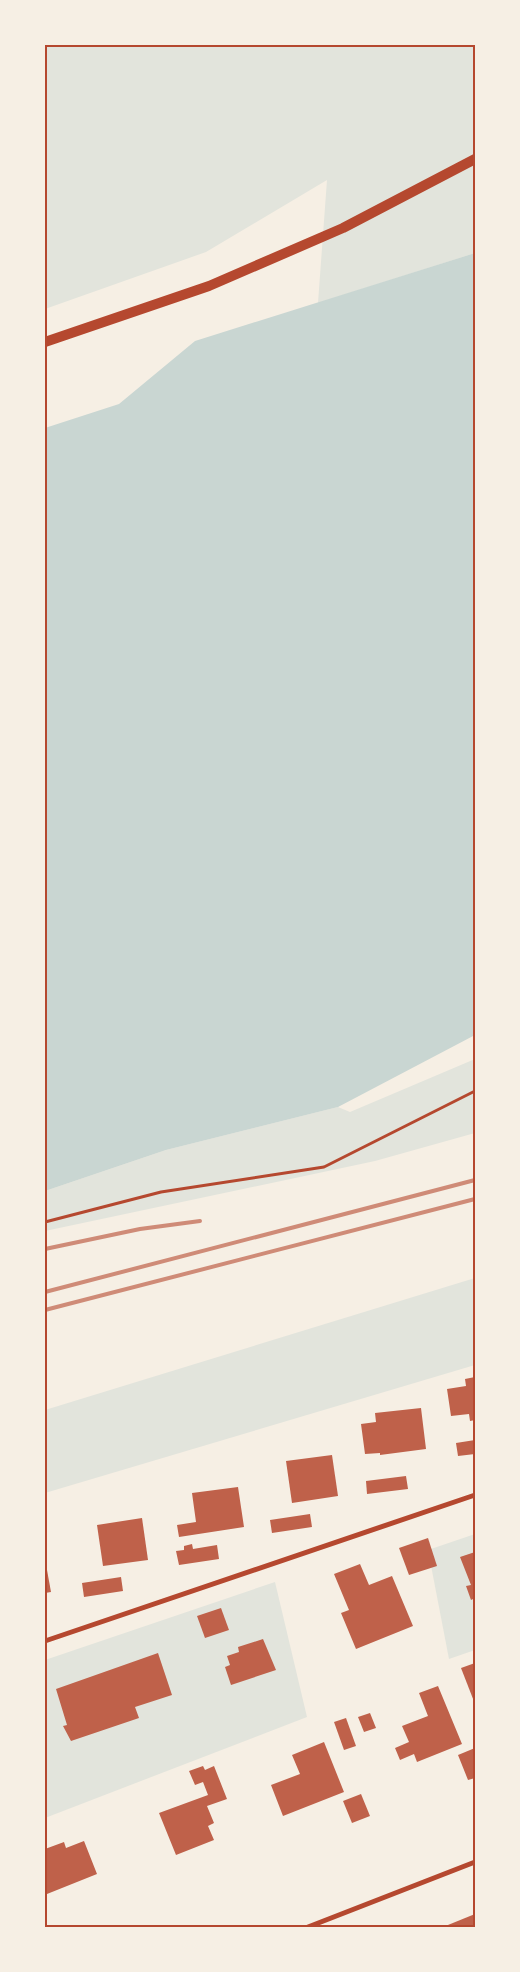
<svg xmlns="http://www.w3.org/2000/svg" width="520" height="1972" viewBox="0 0 520 1972" font-family="'PT Sans',sans-serif">
  <style>
    .green { fill: #e2e4dc }
    .water { fill: #c9d6d2 }
    .building { fill: #bf614a }
    .lines { fill: none; stroke-linecap: round; stroke-linejoin: round }
    .path { stroke: #b5482f; stroke-width: 3 }
    .minor { stroke: #b5482f; stroke-width: 5 }
    .secondary { stroke: #b5482f; stroke-width: 10 }
    .rail { stroke: #cf8b77; stroke-width: 4 }
    .neatline { fill: none; stroke: #b5482f; stroke-width: 2 }
  </style>
  <rect width="100%" height="100%" fill="#f6efe4"/>
  <g class="green">
    <path d="M45 45H475V253L318 303 327 180 206 252 45 309Z"/>
    <path d="M475 1059V1133L375 1161 45 1231V1191L166 1150 338 1107 350 1112Z"/>
    <path d="M475 1278V1365L45 1493V1410Z"/>
    <path d="M475 1534V1650L449 1659 428 1550Z"/>
    <path d="M275 1582 307 1717 45 1818V1660Z"/>
  </g>
  <path class="water" d="M475 253V1035L338 1107 166 1150 45 1191V428L119 404 195 341Z"/>
  <g class="building">
    <path d="M475 1377V1420L470 1421 469 1414 451 1416 447 1389 466 1386 465 1379Z"/>
    <path d="M421 1408 426 1449 380 1455V1453L365 1454 361 1424 376 1422 375 1413Z"/>
    <path d="M475 1440V1454L458 1456 456 1443Z"/>
    <path d="M332 1455 338 1496 292 1503 286 1461Z"/>
    <path d="M406 1476 408 1489 367 1494 366 1481Z"/>
    <path d="M238 1487 244 1527 179 1537 177 1525 196 1522 192 1493Z"/>
    <path d="M310 1514 312 1527 272 1533 270 1520Z"/>
    <path d="M142 1518 148 1560 103 1566 97 1525Z"/>
    <path d="M428 1538 437 1566 409 1575 399 1548Z"/>
    <path d="M192 1544 193 1549 217 1545 219 1559 179 1565 176 1551 184 1550V1546Z"/>
    <path d="M475 1552V1598L471 1600 466 1586 471 1585 460 1557Z"/>
    <path d="M45 1559 51 1592 45 1593Z"/>
    <path d="M360 1564 369 1585 392 1576 413 1626 356 1649 341 1613 349 1610 334 1574Z"/>
    <path d="M121 1577 123 1591 84 1597 82 1583Z"/>
    <path d="M221 1608 229 1630 205 1638 197 1616Z"/>
    <path d="M263 1639 276 1670 231 1685 225 1667 230 1665 227 1656 239 1652 238 1647Z"/>
    <path d="M158 1653 172 1695 135 1707 139 1718 71 1741 63 1726 67 1725 56 1689Z"/>
    <path d="M475 1663V1704L461 1668Z"/>
    <path d="M438 1686 462 1744 417 1762 414 1754 400 1760 395 1748 409 1742 402 1726 428 1716 419 1693Z"/>
    <path d="M370 1713 376 1728 364 1732 358 1717Z"/>
    <path d="M346 1718 356 1746 344 1750 334 1722Z"/>
    <path d="M324 1742 344 1792 283 1816 271 1785 300 1774 292 1755Z"/>
    <path d="M475 1748V1778L468 1780 458 1755Z"/>
    <path d="M203 1766 205 1770 214 1766 227 1799 207 1806 214 1823 208 1826 214 1840 176 1855 159 1813 208 1795 203 1782 195 1785 189 1771Z"/>
    <path d="M361 1794 370 1816 352 1823 343 1801Z"/>
    <path d="M84 1841 97 1874 47 1894 45 1892V1849L64 1842 66 1848Z"/>
    <path d="M475 1914V1927H443Z"/>
  </g>
  <g class="lines">
    <path class="path" d="M45 1222 161 1192 324 1167 475 1091"/>
    <g class="minor">
      <path d="M45 1641 475 1495"/>
      <path d="M308 1927 475 1862"/>
    </g>
    <path class="secondary" d="M45 342 209 286 343 228 475 159"/>
    <g class="rail">
      <path d="M45 1249 140 1229 200 1221"/>
      <path d="M45 1292 475 1180"/>
      <path d="M45 1310 475 1199"/>
    </g>
  </g>
  <rect width="520" height="1972" fill="none" stroke="#f6efe4" stroke-width="92"/>
  <rect x="46" y="46" width="428" height="1880" class="neatline"/>
</svg>
